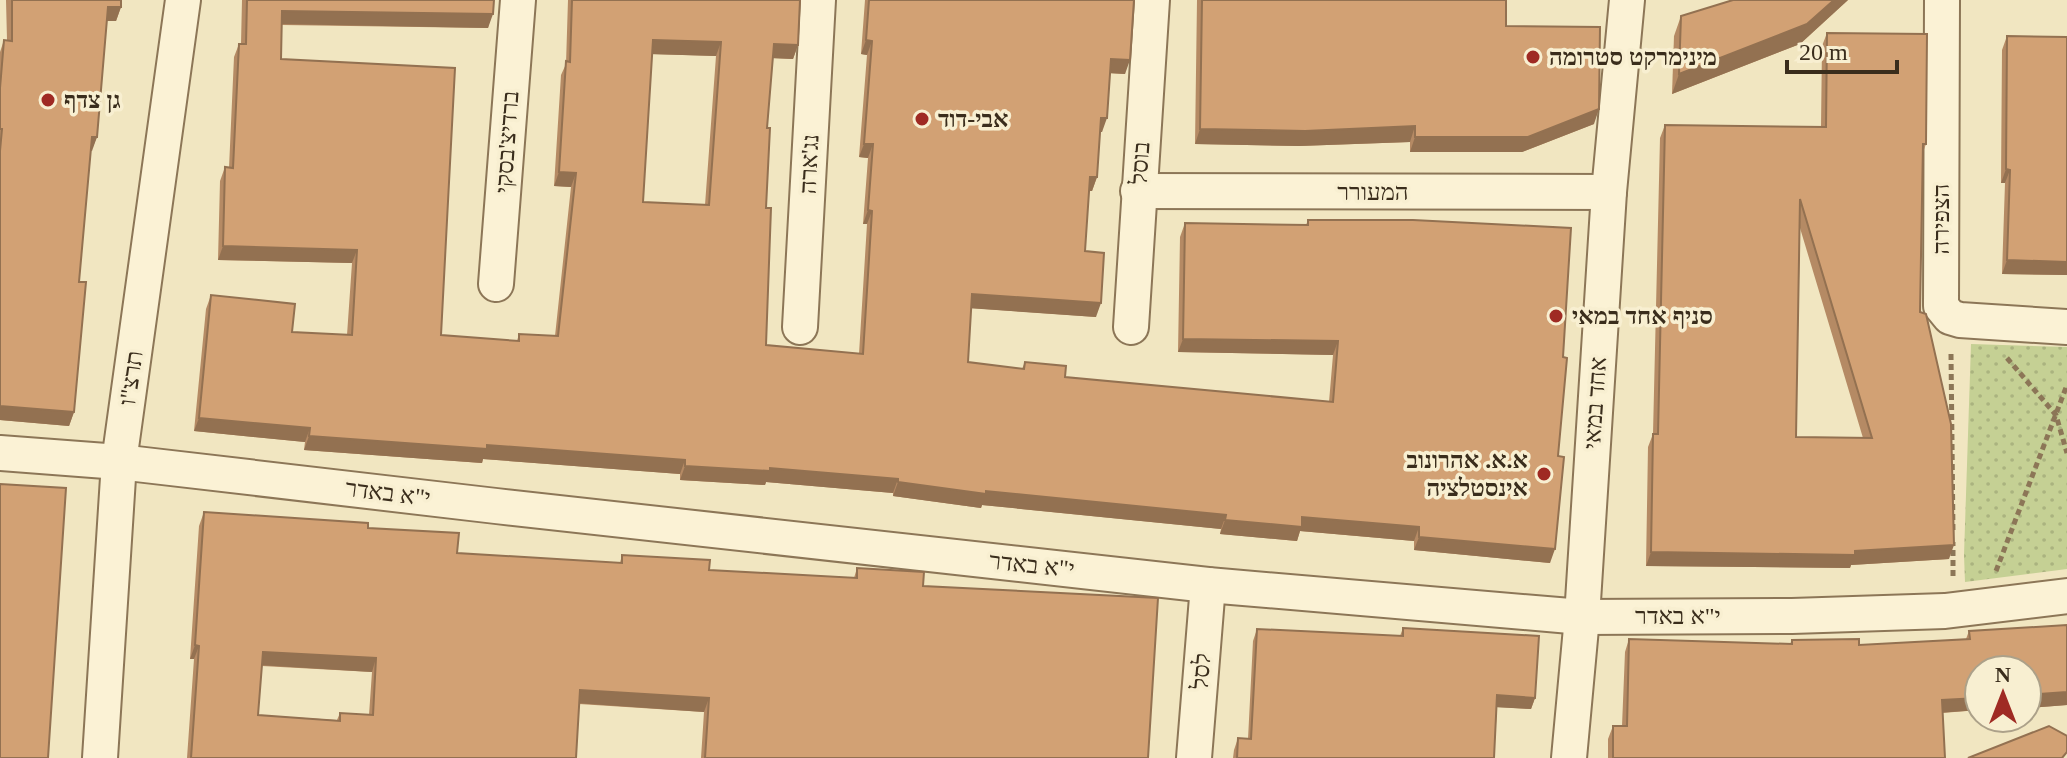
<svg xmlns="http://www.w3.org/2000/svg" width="2067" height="758" viewBox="0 0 2067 758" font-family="'Times New Roman','Noto Sans Hebrew',serif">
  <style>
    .park { fill: url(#park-dots) }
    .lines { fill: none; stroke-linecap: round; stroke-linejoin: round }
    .minor-casing { stroke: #8c7657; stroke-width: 38 }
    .path { stroke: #8c7657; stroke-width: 5; stroke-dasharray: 6 4; stroke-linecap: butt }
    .minor { stroke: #fbf2d5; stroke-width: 34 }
    .wall { fill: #b58a64; fill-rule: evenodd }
    .shaded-wall { fill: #937151 }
    .building { fill: #d2a174; stroke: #937151; stroke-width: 2; fill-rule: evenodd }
    .poi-dot { fill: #9f2a23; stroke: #f8efd1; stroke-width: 3 }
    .labels { text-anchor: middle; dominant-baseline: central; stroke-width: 7; stroke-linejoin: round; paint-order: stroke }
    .poi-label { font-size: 24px; font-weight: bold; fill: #3a2d1c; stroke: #f8efd1; text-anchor: start }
    .street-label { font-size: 24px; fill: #3a2d1c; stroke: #f8efd1 }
  </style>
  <defs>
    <pattern id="park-dots" width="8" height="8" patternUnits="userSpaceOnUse" patternTransform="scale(2)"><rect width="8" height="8" fill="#c5d094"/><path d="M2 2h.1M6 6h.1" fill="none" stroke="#aab37f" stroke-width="1.8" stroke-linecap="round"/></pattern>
  </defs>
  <rect width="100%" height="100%" fill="#f1e6c1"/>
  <path class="park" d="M1971 344 2067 347V569L1965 582 1964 555Z"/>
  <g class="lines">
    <defs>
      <g id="minor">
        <path d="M1942 0 1941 306 1950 317 1960 320 2067 327"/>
        <path d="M1138 191 1609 192"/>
        <path d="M496 284 518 0"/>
        <path d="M800 327 818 0"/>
        <path d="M1131 327 1152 0"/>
        <path d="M0 453 119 462 496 506 1208 585 1582 617 1792 616 1945 611 2067 596"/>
        <path d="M100 758 119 462 183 0"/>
        <path d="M1194 758 1208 585"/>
        <path d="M1569 758 1582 617 1609 192 1627 0"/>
      </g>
    </defs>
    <use href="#minor" class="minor-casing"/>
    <g class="path">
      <path d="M1951 354 1953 532"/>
      <path d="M2007 358 2056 415 2067 453"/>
      <path d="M1996 571 2067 385"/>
      <path d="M1953 576V542"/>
    </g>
    <use href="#minor" class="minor"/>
  </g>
  <g class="wall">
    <path d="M6 0H121V7L116 21H107L97 137 91 151 79 282 74 412 69 426 0 420V52L4 40H7Z"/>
    <path d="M242 0H494L488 28 282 25 281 59 441 335 517 341 519 334 555 336 571 187 554 186 561 75 566 64 568 0H800L798 45 793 59 773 58 767 128 766 208V345L859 354 867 224H863L868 158 859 157 867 55 861 54 865 0H1134L1125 74 1110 73 1102 132H1100L1097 177 1092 191H1089L1085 251 1096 317 971 308 968 362 1022 369 1025 362 1065 377 1329 402 1333 355 1178 352 1180 237 1185 223 1306 225 1308 220 1558 456 1550 563 1414 550V541L1300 531 1297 541 1220 534 1221 529 982 505 981 508 893 496V493L766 482 765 485 680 480V474L483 459 482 463 304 450 305 442 194 431 206 309 211 295 292 332 347 335 352 263 218 260 220 181 225 167 229 168 234 57 239 44H241ZM652 54 716 56 705 205 643 202Z"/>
    <path d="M1197 0H1506V26L1594 124 1522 152H1410V142L1299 146 1195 144Z"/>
    <path d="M1733 0H1848L1800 44 1672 94 1674 36 1681 16Z"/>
    <path d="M1827 33 1926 144 1922 155 1920 312 1949 559 1851 565 1850 568 1646 566 1648 447 1653 434 1660 138 1665 125 1821 127 1822 46ZM1800 228 1837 351 1863 438 1796 437Z"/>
    <path d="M2007 36 2067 275 2002 274 2005 183H2001L2002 50Z"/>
    <path d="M204 512 368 528 457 553 620 563 622 555 709 570 854 578 857 568 923 586 1148 758H701L704 712 579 704 576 758H187L194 659H190L199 526ZM262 666 372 672 369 715 340 713 337 720 258 715Z"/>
    <path d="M2067 625V705L2027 708V670H1979V710L1942 713 1945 758H1608V739L1613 726H1622L1625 652 1629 639 1790 644 1792 640 1859 639V645L1966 639 1969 631Z"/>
    <path d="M1403 628 1535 698 1531 709 1497 707 1494 758H1233L1234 750 1238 738 1248 739 1253 641 1257 629 1400 636Z"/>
  </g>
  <g class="shaded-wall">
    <path d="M1834 0H1848L1800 44 1672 94 1679 74Z"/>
    <path d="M108 7H121L116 21H103Z"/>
    <path d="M282 11 493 14 488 28 277 24Z"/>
    <path d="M653 40 721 42 716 56 648 54Z"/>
    <path d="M866 40 872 41 867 55 861 54Z"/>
    <path d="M774 44 798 45 793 59 769 58Z"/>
    <path d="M1111 59 1130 60 1125 74 1106 73Z"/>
    <path d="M1599 109 1594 124 1522 152H1410L1415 137Z"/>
    <path d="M1101 118H1107L1102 132H1096Z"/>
    <path d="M1415 126 1410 142 1299 146 1195 144 1200 129Z"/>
    <path d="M92 137H97L92 151 87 150Z"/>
    <path d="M864 144H873L868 158 859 157Z"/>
    <path d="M2006 169 2010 170 2005 183H2001Z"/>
    <path d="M559 172 576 173 571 187 554 186Z"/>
    <path d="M1090 177H1097L1092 191H1085Z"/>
    <path d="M868 210 872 211 867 224H863Z"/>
    <path d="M223 246 357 250 352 263 218 260Z"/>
    <path d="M2007 260 2067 262V275L2002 274Z"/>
    <path d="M972 294 1101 303 1096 317 967 308Z"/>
    <path d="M1183 339 1338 341 1333 355 1178 352Z"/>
    <path d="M0 406 74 412 69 426 0 420Z"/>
    <path d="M199 418 310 428 305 442 194 431Z"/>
    <path d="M309 436 487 445 685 460 680 474 483 459 482 463 304 450Z"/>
    <path d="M685 466 770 468 898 479 893 493 766 482 765 485 680 480Z"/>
    <path d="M898 482 986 491 1226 515 1221 529 982 505 981 508 893 496Z"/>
    <path d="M1302 517 1419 527 1414 541 1300 531 1297 541 1220 534 1225 520Z"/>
    <path d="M1419 537 1555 549 1550 563 1414 550Z"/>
    <path d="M1954 545 1949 559 1851 565 1850 568 1646 566 1651 552 1855 551Z"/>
    <path d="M195 645 199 646 194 659H190Z"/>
    <path d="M263 652 376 658 372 672 258 665Z"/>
    <path d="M580 690 709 698 704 712 575 703Z"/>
    <path d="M2067 692V705L2027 708V695Z"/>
    <path d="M1497 695 1535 698 1531 709 1493 707Z"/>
    <path d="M1979 698V710L1937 713 1942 700Z"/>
  </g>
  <g class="building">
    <path d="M12 0H121V7H108L97 137H92L79 282H86L74 412 0 406V151L2 129H0V88L4 40 12 41Z"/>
    <path d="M247 0H494L493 14 282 11 281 59 455 68 441 335 519 341V334L558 336 576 173 559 172 566 61 570 62 572 0H800L798 45 774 44 767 128H770L766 208H771L766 345 863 354 872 211 868 210 873 144H864L872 41 866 40 869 0H1134L1130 60 1111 59 1107 118H1101L1097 177H1090L1085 251 1104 253 1101 303 972 294 968 362 1024 369 1025 362 1066 366 1065 377 1333 402 1338 341 1183 339 1185 223 1308 225V220H1413L1571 228 1563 357 1567 358 1558 456 1564 457 1555 549 1419 537V527L1302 517V527L1225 520 1226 515 986 491V494L898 482V479L770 468V471L685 466V460L487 445V449L309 436 310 428 199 418 211 295 295 304 292 332 352 335 357 250 223 246 225 167 233 168 239 44H246ZM653 40 721 42 709 205 643 202Z"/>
    <path d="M1202 0H1506V26L1600 27 1599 109 1528 137H1415V126L1305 131 1200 129Z"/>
    <path d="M1733 0H1834L1807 24 1679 74 1681 16Z"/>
    <path d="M1827 33 1927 34 1926 144H1923L1920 312 1926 314 1951 424 1954 545 1855 551V555L1651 552 1653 434H1658L1665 125 1826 127ZM1800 199 1872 438 1796 437Z"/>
    <path d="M2007 36 2067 37V262L2007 260 2010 170 2006 169Z"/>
    <path d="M0 484 66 488 48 758H0Z"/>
    <path d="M204 512 368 523V528L459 533 457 553 622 563V555L710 560 709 570 857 578V568L924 572 923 586 1158 598 1148 758H705L709 698 580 690 576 758H191L199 646 195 645ZM263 652 376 658 373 715 340 713V721L258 715Z"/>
    <path d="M2067 625V692L2027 695V670H1979V698L1942 700 1945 758H1613V726H1627L1629 639 1792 644V640L1859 639V645L1970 639 1969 631Z"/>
    <path d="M1403 628 1539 636 1535 698 1497 695 1494 758H1237L1238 738 1251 739 1257 629 1403 636Z"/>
    <path d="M2049 726 2067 736V752L2062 758H1968Z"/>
  </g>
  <g class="poi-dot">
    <circle cx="1533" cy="57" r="8"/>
    <circle cx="48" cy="100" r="8"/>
    <circle cx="922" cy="119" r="8"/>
    <circle cx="1556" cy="316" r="8"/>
    <circle cx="1544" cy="474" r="8"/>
  </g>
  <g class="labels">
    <g class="poi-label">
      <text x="1549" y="57">מינימרקט סטרומה</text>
      <text x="64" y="100">גן צדף</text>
      <text x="938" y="119">אבי-דוד</text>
      <text x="1572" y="316">סניף אחד במאי</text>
      <text x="1528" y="460" text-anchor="end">א.א. אהרונוב<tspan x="1528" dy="28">אינסטלציה</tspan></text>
    </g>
    <g class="street-label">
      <text transform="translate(507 142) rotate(-86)">ברדיצ'בסקי</text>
      <text transform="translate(1140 163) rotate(-86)">בוסל</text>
      <text transform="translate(809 164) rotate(-87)">נג'ארה</text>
      <text x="1373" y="192">המעורר</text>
      <text transform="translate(1941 219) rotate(-90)">הצפירה</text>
      <text transform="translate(131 378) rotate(-82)">תרצ"ו</text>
      <text transform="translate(1595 403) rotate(-86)">אחד במאי</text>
      <text transform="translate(388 493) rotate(7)">י"א באדר</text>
      <text transform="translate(1032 565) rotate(6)">י"א באדר</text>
      <text x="1678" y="616">י"א באדר</text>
      <text transform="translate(1201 671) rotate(-85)">לסל</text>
    </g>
  </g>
  <g transform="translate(2003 694)"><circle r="38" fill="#f8efd1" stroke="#aca189" stroke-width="2"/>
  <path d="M0-6L14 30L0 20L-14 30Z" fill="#9f2a23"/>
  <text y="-12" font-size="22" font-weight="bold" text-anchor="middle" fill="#3a2d1c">N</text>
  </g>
  <path d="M1787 60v12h110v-12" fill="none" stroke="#3a2d1c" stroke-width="4"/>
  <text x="1799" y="60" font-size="24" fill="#3a2d1c" stroke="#f8efd1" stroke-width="6" paint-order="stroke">20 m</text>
</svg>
